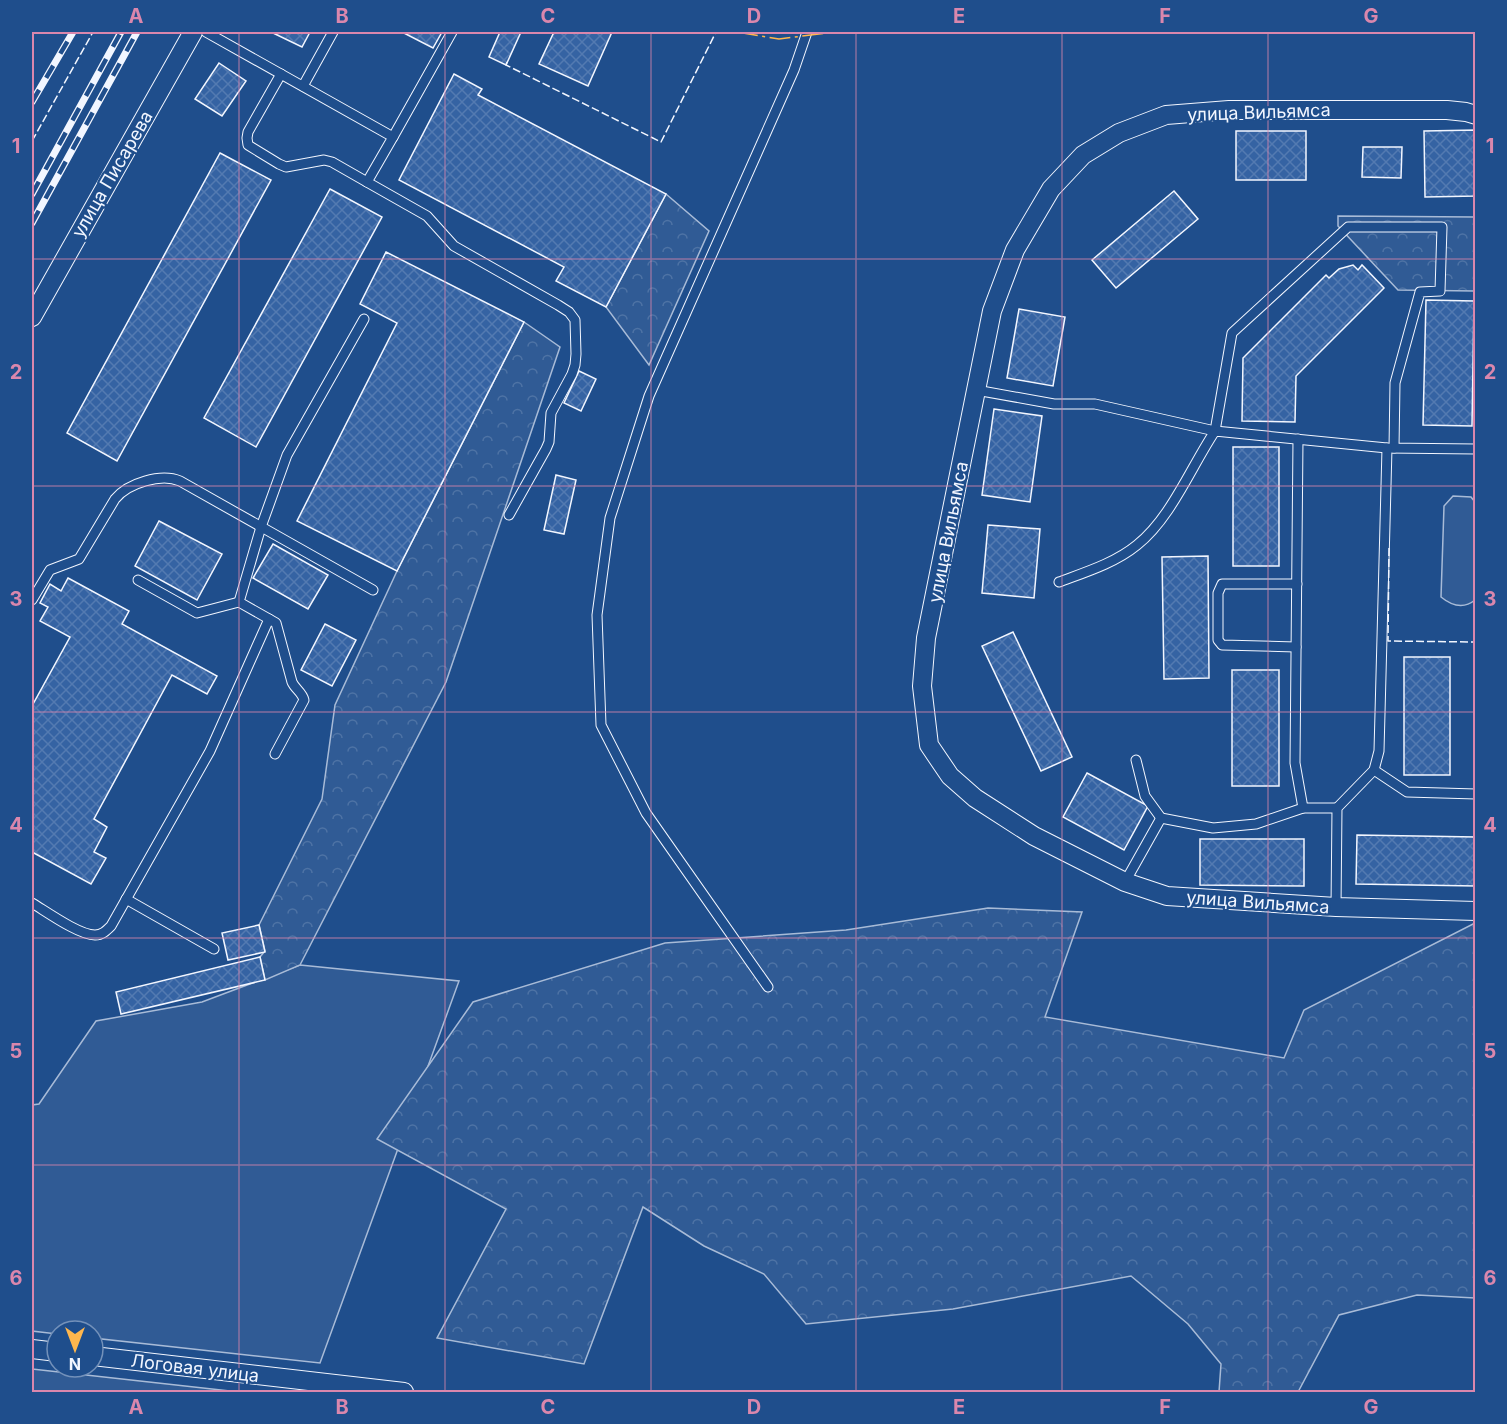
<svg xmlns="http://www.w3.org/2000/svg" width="1507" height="1424" viewBox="0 0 1507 1424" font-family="Inter,sans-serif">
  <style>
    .green { fill: #305b95; stroke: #a8bbd7; stroke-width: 1.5 }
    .forest { fill: url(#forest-crowns); stroke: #a8bbd7; stroke-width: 1.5 }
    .building { fill: url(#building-cross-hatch); stroke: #f2f6ff; stroke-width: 1.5 }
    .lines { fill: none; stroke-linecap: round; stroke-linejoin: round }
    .service-casing { stroke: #f2f6ff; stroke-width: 11 }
    .minor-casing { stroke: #f2f6ff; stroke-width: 20 }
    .service { stroke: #1f4e8c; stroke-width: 9 }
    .minor { stroke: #1f4e8c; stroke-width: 18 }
    .rail-casing { stroke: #f2f6ff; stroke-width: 7 }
    .rail { stroke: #1f4e8c; stroke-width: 4.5; stroke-dasharray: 14; stroke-linecap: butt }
    .fence { stroke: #f2f6ff; stroke-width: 1.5; stroke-dasharray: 8 3; stroke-linecap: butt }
    .power { stroke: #ffb74d; stroke-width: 1.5; stroke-dasharray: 21 4.5 3 4.5; stroke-linecap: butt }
    .grid { fill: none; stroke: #da87ad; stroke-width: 1.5; stroke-opacity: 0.55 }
    .labels { text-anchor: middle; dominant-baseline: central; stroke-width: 4.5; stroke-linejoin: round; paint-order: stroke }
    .street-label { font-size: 18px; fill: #f2f6ff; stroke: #1f4e8c }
    .neatline { fill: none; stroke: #da87ad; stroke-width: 2 }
    .grid-label { font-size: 20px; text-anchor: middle; font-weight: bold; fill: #da87ad }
  </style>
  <defs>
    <pattern id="forest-crowns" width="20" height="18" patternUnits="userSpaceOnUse" patternTransform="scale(1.5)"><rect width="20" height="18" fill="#305b95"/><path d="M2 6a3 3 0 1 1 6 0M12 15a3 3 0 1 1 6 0" fill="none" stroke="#4e73a5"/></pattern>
    <pattern id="building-cross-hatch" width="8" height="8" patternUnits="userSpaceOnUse" patternTransform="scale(1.5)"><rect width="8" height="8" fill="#3563a3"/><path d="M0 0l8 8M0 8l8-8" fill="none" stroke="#537ab1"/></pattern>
  </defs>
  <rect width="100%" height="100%" fill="#1f4e8c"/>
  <g class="green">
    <path d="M1453 496 1471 497 1475 502V600C1464 609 1452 606 1441 597L1444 506Z"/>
    <path d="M300 965 459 981 320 1363 93 1338V1331H57V1334L32 1331V1105L39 1104 96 1021 202 1002Z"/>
    <path d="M32 1369 239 1392H32Z"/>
  </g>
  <g class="forest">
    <path d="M666 194 709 231 649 365 606 307Z"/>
    <path d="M1338 216 1475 217 1474 291 1398 290 1338 226Z"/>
    <path d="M524 322 560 347 446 682 300 965 265 980 260 957 265 951 259 925 322 799 335 705 397 571Z"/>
    <path d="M988 908 1082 912 1045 1017 1284 1058 1304 1010 1475 923V1298L1417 1295 1339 1315 1298 1392H1219L1221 1364 1188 1324 1131 1276 953 1309 806 1324 764 1274 704 1246 643 1207 584 1364 437 1338 506 1209 377 1139 473 1002 665 943 846 930Z"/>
  </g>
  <g class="building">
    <path d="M271 32H310L302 47Z"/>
    <path d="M402 32H442L433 48Z"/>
    <path d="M500 32H521L506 65 489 57Z"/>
    <path d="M554 32H612L588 86 539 64Z"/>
    <path d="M219 63 246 81 222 116 195 99Z"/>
    <path d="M454 74 482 89 478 95 666 194 606 307 556 281 564 267 399 180Z"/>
    <path d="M1476 130V196L1425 197 1424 131Z"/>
    <rect x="1236" y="131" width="70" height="49"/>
    <path d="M1363 147H1402L1401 178 1362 177Z"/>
    <path d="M220 153 271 180 117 461 67 433Z"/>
    <path d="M330 189 382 217 256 447 204 418Z"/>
    <path d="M1174 191 1198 219 1116 288 1092 260Z"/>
    <path d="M386 252 524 322 397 571 297 521 397 323 360 304Z"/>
    <path d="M1353 265 1358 270 1362 265 1384 288 1296 376 1295 422 1242 421 1243 358 1326 275 1329 278 1339 269Z"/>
    <path d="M1426 300 1474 301 1472 426 1423 425Z"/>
    <path d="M1019 309 1065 317 1053 386 1007 378Z"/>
    <path d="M579 371 596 379 581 411 564 403Z"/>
    <path d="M994 409 1042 416 1030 502 982 495Z"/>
    <rect x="1233" y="447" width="46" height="119"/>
    <path d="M556 475 576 480 564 534 544 530Z"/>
    <path d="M159 521 222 554 197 600 135 566Z"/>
    <path d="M988 525 1040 529 1034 598 982 593Z"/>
    <path d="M273 544 328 575 308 609 253 578Z"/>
    <path d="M1208 556 1209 678 1164 679 1162 557Z"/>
    <path d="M68 578 129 611 122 624 217 676 207 694 172 675 94 819 107 827 94 852 106 858 91 884 32 852V706L70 637 40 621 48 607 40 603 50 584 61 591Z"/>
    <path d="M325 624 356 640 332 686 301 670Z"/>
    <path d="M1013 632 1072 757 1041 771 982 646Z"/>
    <rect x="1404" y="657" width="46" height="118"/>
    <rect x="1232" y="670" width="47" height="116"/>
    <path d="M1087 773 1148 806 1124 850 1063 817Z"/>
    <path d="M1357 835 1476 837V886L1356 884Z"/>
    <path d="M1200 839H1304V886L1200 885Z"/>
    <path d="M259 925 265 952 228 960 222 933Z"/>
    <path d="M260 957 265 980 121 1014 116 992Z"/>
  </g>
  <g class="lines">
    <defs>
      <g id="service">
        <path d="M206 32 393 137 367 182 427 216 454 246 558 305 569 312 575 320 576 354 575 365 572 374 551 413 549 442 546 449 509 515"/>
        <path d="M281 74 248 132 247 138 248 145 279 164 286 167 324 160 332 162 367 182"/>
        <path d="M303 86 333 32"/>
        <path d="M393 137 452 32"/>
        <path d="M976 390 1054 404H1095L1215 431 1232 333 1348 227H1442L1440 291 1420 292 1395 383 1394 448"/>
        <path d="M1298 439 1295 763 1303 808"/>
        <path d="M138 580 197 613 239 602"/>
        <path d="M1059 582C1086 572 1115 563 1137 545 1171 518 1191 467 1215 431L1387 448 1476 449"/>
        <path d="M32 600 50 570 79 559 115 499C128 483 161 473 180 481L373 590"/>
        <path d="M269 619 276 623 292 682C295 689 302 692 304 700L275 754"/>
        <path d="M1296 647 1222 645 1218 640V593L1222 584H1297"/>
        <path d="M1136 760 1145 796 1161 818"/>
        <path d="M1374 770 1407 792 1476 794"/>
        <path d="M1125 882 1161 818 1213 828 1256 824 1303 808H1337"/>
        <path d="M126 899 214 949"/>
        <path d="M32 903C47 912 79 935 95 935 102 935 106 931 111 926L210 751 269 619 239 602 261 527 287 455 364 319"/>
        <path d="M1336 907 1337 808 1374 770 1379 751 1387 448"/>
        <path d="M768 987 646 813 601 725 597 615 610 518 649 396 794 70 807 32"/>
      </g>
      <g id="minor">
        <path d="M1476 115 1466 112 1447 110H1229L1166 115 1119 133 1083 155 1051 189 1015 250 992 311 926 638 922 686 929 745 950 776 975 798 1034 836 1125 882 1167 896 1336 907 1476 911"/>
        <path d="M32 317 193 32"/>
        <path d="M32 1349 57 1352"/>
        <path d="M93 1356 404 1392"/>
      </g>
    </defs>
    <use href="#service" class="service-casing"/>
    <use href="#minor" class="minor-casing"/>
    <use href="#service" class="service"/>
    <use href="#minor" class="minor"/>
    <defs>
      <g id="rail">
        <path d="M32 102 73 32"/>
        <path d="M32 194 121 32"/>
        <path d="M32 223 137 32"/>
      </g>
    </defs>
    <use href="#rail" class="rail-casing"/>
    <use href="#rail" class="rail"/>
    <g class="fence">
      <path d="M507 62 506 65 661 142 716 32"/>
      <path d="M32 141 93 32"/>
      <path d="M1389 548 1388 641 1476 642"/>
    </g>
    <path class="power" d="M737 32 779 39 835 32"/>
  </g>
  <path class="grid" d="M239 32V1392M445 32V1392M651 32V1392M856 32V1392M1062 32V1392M1268 32V1392M32 259H1476M32 486H1476M32 712H1476M32 938H1476M32 1165H1476"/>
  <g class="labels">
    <g class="street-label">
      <text transform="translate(1259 112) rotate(-2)">улица Вильямса</text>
      <text transform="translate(112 174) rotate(-60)">улица Писарева</text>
      <text transform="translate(948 532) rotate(-79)">улица Вильямса</text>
      <text transform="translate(1258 902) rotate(4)">улица Вильямса</text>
      <text transform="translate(195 1368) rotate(7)">Логовая улица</text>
    </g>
  </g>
  <rect width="1507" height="1424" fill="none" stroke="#1f4e8c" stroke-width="66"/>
  <g transform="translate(75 1349) rotate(180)"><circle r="28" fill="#1f4e8c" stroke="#7391ba" stroke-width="1.5"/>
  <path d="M0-4.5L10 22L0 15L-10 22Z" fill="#ffb74d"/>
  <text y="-9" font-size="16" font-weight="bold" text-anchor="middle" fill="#f2f6ff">N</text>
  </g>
  <rect x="33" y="33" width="1441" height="1358" class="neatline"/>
  <g class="grid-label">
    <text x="136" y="23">A</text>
    <text x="342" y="23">B</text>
    <text x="548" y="23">C</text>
    <text x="754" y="23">D</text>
    <text x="959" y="23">E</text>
    <text x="1165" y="23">F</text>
    <text x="1371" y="23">G</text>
    <text x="16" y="153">1</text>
    <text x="1490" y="153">1</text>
    <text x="16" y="379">2</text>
    <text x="1490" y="379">2</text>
    <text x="16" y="606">3</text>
    <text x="1490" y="606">3</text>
    <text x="16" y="832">4</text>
    <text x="1490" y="832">4</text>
    <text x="16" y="1058">5</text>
    <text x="1490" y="1058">5</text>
    <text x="16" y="1285">6</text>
    <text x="1490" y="1285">6</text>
    <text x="136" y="1414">A</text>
    <text x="342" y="1414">B</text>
    <text x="548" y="1414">C</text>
    <text x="754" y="1414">D</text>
    <text x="959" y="1414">E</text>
    <text x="1165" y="1414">F</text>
    <text x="1371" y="1414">G</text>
  </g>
</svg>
